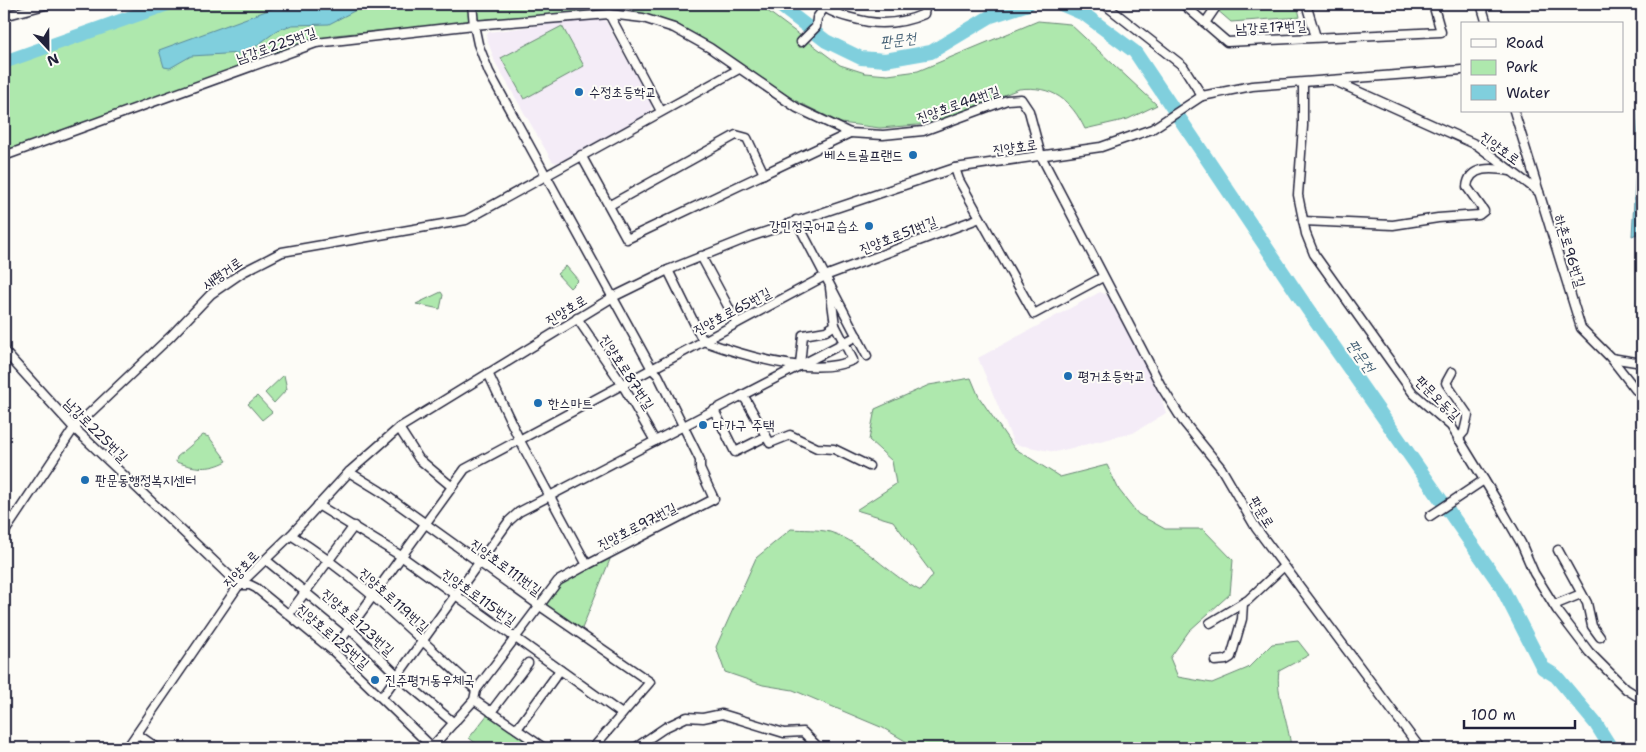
<svg xmlns="http://www.w3.org/2000/svg" width="1646" height="752" viewBox="0 0 1646 752" font-family="'Shantell Sans','Poor Story',sans-serif">
  <style>
    .built { fill: #f4ecf7 }
    .green { fill: #aee8ad; stroke: #688574 }
    .water { fill: #80cfdd; stroke: #5a8a9c }
    .lines { fill: none; stroke-linecap: round; stroke-linejoin: round }
    .river { stroke: #80cfdd; stroke-width: 14 }
    .minor-casing { stroke: #22223b; stroke-width: 11 }
    .minor { stroke: #fdfcf7; stroke-width: 8 }
    .poi-dot { fill: #1f6fb2; stroke: #fdfcf7; stroke-width: 2 }
    .labels { text-anchor: middle; dominant-baseline: central; stroke-width: 4; stroke-linejoin: round; paint-order: stroke }
    .street-label { font-size: 14px; fill: #22223b; stroke: #fdfcf7 }
    .poi-label { font-size: 14px; fill: #22223b; stroke: #fdfcf7; text-anchor: start }
    .water-label { font-size: 15px; font-style: italic; fill: #435f74; stroke: #fdfcf7 }
  </style>
  <rect width="100%" height="100%" fill="#fdfcf7"/>
  <filter id="ink" filterUnits="userSpaceOnUse"><feTurbulence type="fractalNoise" baseFrequency=".02" numOctaves="2"/><feDisplacementMap in="SourceGraphic" scale="10" xChannelSelector="R" yChannelSelector="G"/><feConvolveMatrix kernelMatrix="1 2 1 2 8 2 1 2 1" color-interpolation-filters="sRGB"/></filter>
  <g filter="url(#ink)">
    <g class="built">
      <path d="M598 18 605 20 652 105 650 112 557 163 552 161 495 62 486 36 489 32Z"/>
      <path d="M1100 292 1107 295 1160 394 1166 413 1133 433 1055 452 1014 444 978 358Z"/>
    </g>
    <g class="green">
      <path d="M176 4H758L840 65 865 73 888 75 918 71 1038 21 1070 24 1157 105 1128 119 1085 129C1071 100 1052 85 1019 89L930 124 880 128 841 123 796 101 677 24 621 7 607 10 334 35 4 153V64Z"/>
      <path d="M1220 4H1297L1300 17 1231 22 1216 9Z"/>
      <path d="M562 26 584 66 524 99 501 58Z"/>
      <path d="M566 266 578 280 570 288 557 274Z"/>
      <path d="M441 292 443 295 440 309 416 304Z"/>
      <path d="M284 375 287 389 274 403 265 393Z"/>
      <path d="M971 378 979 397 1014 448 1060 477 1107 465 1119 490 1138 514 1165 529H1203L1233 560 1230 594 1189 631 1170 658 1178 677 1212 683 1248 668 1272 644 1298 641 1309 655 1279 671C1275 692 1289 724 1291 748H913L907 742 883 728 793 690 763 685 725 672 716 647 756 558 791 529C803 530 818 529 830 532 865 543 888 575 921 591L933 575 893 521 856 510 896 484 892 461 869 440 875 409 929 385Z"/>
      <path d="M257 396 272 412 262 420 248 404Z"/>
      <path d="M203 435 209 437 227 461C209 471 194 468 176 462L177 457Z"/>
      <path d="M611 557 581 631 545 605 560 584Z"/>
      <path d="M488 714 535 748H482L469 738Z"/>
    </g>
    <g class="water">
      <path d="M285 4H409L405 9 375 6 358 9 329 24 292 25 278 30 252 49 241 53 191 56 170 68 164 67 159 50Z"/>
      <path d="M1642 56V232L1632 236Z"/>
    </g>
    <g class="lines">
      <g class="river">
        <path d="M778 4 826 41 861 58 885 60 931 52 991 16 1028 4"/>
        <path d="M1061 4 1084 14 1135 52 1307 308 1501 586 1543 668 1556 676 1596 724 1611 748"/>
        <path d="M4 62 168 4"/>
      </g>
      <defs>
        <g id="minor">
          <path d="M472 4 474 25 609 14 643 18 674 28 710 48 797 108 850 133 883 135 923 131 1007 100 1021 99 1029 111 1041 156 1161 386 1183 421 1221 468 1256 528 1420 748"/>
          <path d="M822 4C829 15 869 23 882 23 897 23 911 20 924 14L926 4"/>
          <path d="M1104 4 1183 66 1202 96"/>
          <path d="M1183 4 1227 42 1441 32 1433 4"/>
          <path d="M1306 4 1316 37"/>
          <path d="M1481 4 1487 24"/>
          <path d="M609 14 661 111"/>
          <path d="M4 16 49 4"/>
          <path d="M1205 23 1218 4"/>
          <path d="M801 42 816 27 817 18 824 8"/>
          <path d="M1335 81 1477 145 1539 192"/>
          <path d="M1303 83V126L1298 195 1306 234 1314 254 1413 393 1451 426 1497 501 1521 543 1534 573 1557 610 1589 652 1626 689 1642 699"/>
          <path d="M1514 111 1581 328 1611 358 1642 363"/>
          <path d="M581 155 627 239 850 133"/>
          <path d="M4 156 316 43 474 25 478 44 489 72 652 369 658 375 700 460V469L714 499 587 565 519 439 488 373"/>
          <path d="M955 168 959 180 1034 314 1103 277"/>
          <path d="M610 205 736 135 747 138 764 174"/>
          <path d="M796 220 867 356"/>
          <path d="M1303 221 1393 225 1438 218 1479 215 1484 211 1467 187C1469 165 1493 168 1510 171"/>
          <path d="M701 256 737 323"/>
          <path d="M668 270 703 341C742 355 814 378 853 360L835 325"/>
          <path d="M577 318 622 384 655 441"/>
          <path d="M4 351 74 428 239 585H250L256 588 333 651 433 748"/>
          <path d="M1611 358 1636 390H1642"/>
          <path d="M800 365 803 335 826 331 835 325 830 288"/>
          <path d="M1452 372 1446 383 1468 415 1464 432 1458 439"/>
          <path d="M741 396 857 336"/>
          <path d="M714 410 735 452 765 437"/>
          <path d="M399 428 419 459 451 486"/>
          <path d="M349 472 380 491 540 606 650 682 593 748"/>
          <path d="M318 505 401 556 622 714"/>
          <path d="M1430 516 1484 480"/>
          <path d="M4 533 74 428 171 336 211 294 243 272 282 252 466 220 739 69"/>
          <path d="M291 535C360 578 416 636 476 690"/>
          <path d="M1558 550 1587 603 1592 626 1600 637"/>
          <path d="M266 560 349 628 398 676 454 723"/>
          <path d="M1554 605 1581 594"/>
          <path d="M289 614 354 526"/>
          <path d="M1210 623 1248 600 1284 566"/>
          <path d="M333 651 465 469 825 276 980 218"/>
          <path d="M1215 661 1226 660 1231 657 1242 619 1243 603"/>
          <path d="M382 697 509 521 519 512 741 396 746 400 770 443 790 435 817 448 834 449 869 466"/>
          <path d="M474 700 544 748"/>
          <path d="M491 712 528 663"/>
          <path d="M517 729 560 670"/>
          <path d="M137 734 157 748"/>
          <path d="M432 747 474 700 476 690 558 581 587 565"/>
          <path d="M127 748 239 585 291 535 349 472 399 428 613 297 668 270 750 237 955 168 1101 147 1152 129 1202 96 1252 86 1462 70"/>
          <path d="M345 748H346"/>
          <path d="M397 748 413 747"/>
          <path d="M635 748 666 727 687 717 703 718 722 714 784 733 803 732 819 748"/>
        </g>
      </defs>
      <use href="#minor" class="minor-casing"/>
      <use href="#minor" class="minor"/>
    </g>
  </g>
  <g class="poi-dot">
    <circle cx="579" cy="92" r="5"/>
    <circle cx="913" cy="155" r="5"/>
    <circle cx="869" cy="226" r="5"/>
    <circle cx="1068" cy="376" r="5"/>
    <circle cx="538" cy="403" r="5"/>
    <circle cx="703" cy="425" r="5"/>
    <circle cx="85" cy="480" r="5"/>
    <circle cx="375" cy="680" r="5"/>
  </g>
  <g class="labels">
    <g class="street-label">
      <text transform="translate(1271 27) rotate(-3)">남강로17번길</text>
      <text transform="translate(276 45) rotate(-19)">남강로225번길</text>
      <text transform="translate(958 104) rotate(-19)">진양호로44번길</text>
      <text transform="translate(1015 147) rotate(-8)">진양호로</text>
      <text transform="translate(1500 148) rotate(36)">진양호로</text>
      <text transform="translate(898 235) rotate(-21)">진양호로51번길</text>
      <text transform="translate(1570 251) rotate(73)">하촌로96번길</text>
      <text transform="translate(222 273) rotate(-35)">새평거로</text>
      <text transform="translate(566 310) rotate(-31)">진양호로</text>
      <text transform="translate(732 311) rotate(-28)">진양호로65번길</text>
      <text transform="translate(627 372) rotate(57)">진양호로87번길</text>
      <text transform="translate(1438 398) rotate(45)">판문오동길</text>
      <text transform="translate(96 430) rotate(45)">남강로225번길</text>
      <text transform="translate(1262 512) rotate(58)">판문로</text>
      <text transform="translate(637 526) rotate(-27)">진양호로97번길</text>
      <text transform="translate(506 567) rotate(36)">진양호로111번길</text>
      <text transform="translate(241 569) rotate(-47)">진양호로</text>
      <text transform="translate(479 597) rotate(35)">진양호로115번길</text>
      <text transform="translate(394 600) rotate(42)">진양호로119번길</text>
      <text transform="translate(358 622) rotate(42)">진양호로123번길</text>
      <text transform="translate(333 636) rotate(41)">진양호로125번길</text>
    </g>
    <g class="poi-label">
      <text x="589" y="92">수정초등학교</text>
      <text x="903" y="155" text-anchor="end">베스트골프랜드</text>
      <text x="859" y="226" text-anchor="end">강민정국어교습소</text>
      <text x="1078" y="376">평거초등학교</text>
      <text x="548" y="403">한스마트</text>
      <text x="713" y="425">다가구 주택</text>
      <text x="95" y="480">판문동행정복지센터</text>
      <text x="385" y="680">진주평거동우체국</text>
    </g>
    <g class="water-label">
      <text transform="translate(898 40) rotate(-7)">판문천</text>
      <text transform="translate(1361 356) rotate(55)">판문천</text>
    </g>
  </g>
  <rect width="1646" height="752" fill="none" stroke="#fdfcf7" stroke-width="20"/>
  <rect x="10" y="10" width="1626" height="732" fill="none" stroke="#22223b" stroke-width="2" filter="url(#ink)"/>
  <rect x="1461" y="22" width="162" height="90" fill="#fdfcf7" stroke="#a5a5ac"/>
  <rect x="1471" y="39" width="25" height="8" fill="#fdfcf7" stroke="#a5a5ac"/>
  <text x="1506" y="48" font-size="15" fill="#22223b">Road</text>
  <rect x="1471" y="60" width="25" height="15" fill="#aee8ad" stroke="#a5a5ac"/>
  <text x="1506" y="72" font-size="15" fill="#22223b">Park</text>
  <rect x="1471" y="85" width="25" height="15" fill="#80cfdd" stroke="#a5a5ac"/>
  <text x="1506" y="98" font-size="15" fill="#22223b">Water</text>
  <g transform="translate(48 48) rotate(158)" stroke="#fdfcf7" stroke-width="4" paint-order="stroke">
  <path d="M0-4L9 19L0 12L-9 19Z" fill="#22223b"/>
  <text y="-8" font-size="14" font-weight="bold" text-anchor="middle" fill="#22223b">N</text>
  </g>
  <path d="M1464 720v8h111v-8" fill="none" stroke="#22223b" stroke-width="2.5"/>
  <text x="1471" y="720" font-size="15" fill="#22223b" stroke="#fdfcf7" stroke-width="4" paint-order="stroke">100 m</text>
</svg>
